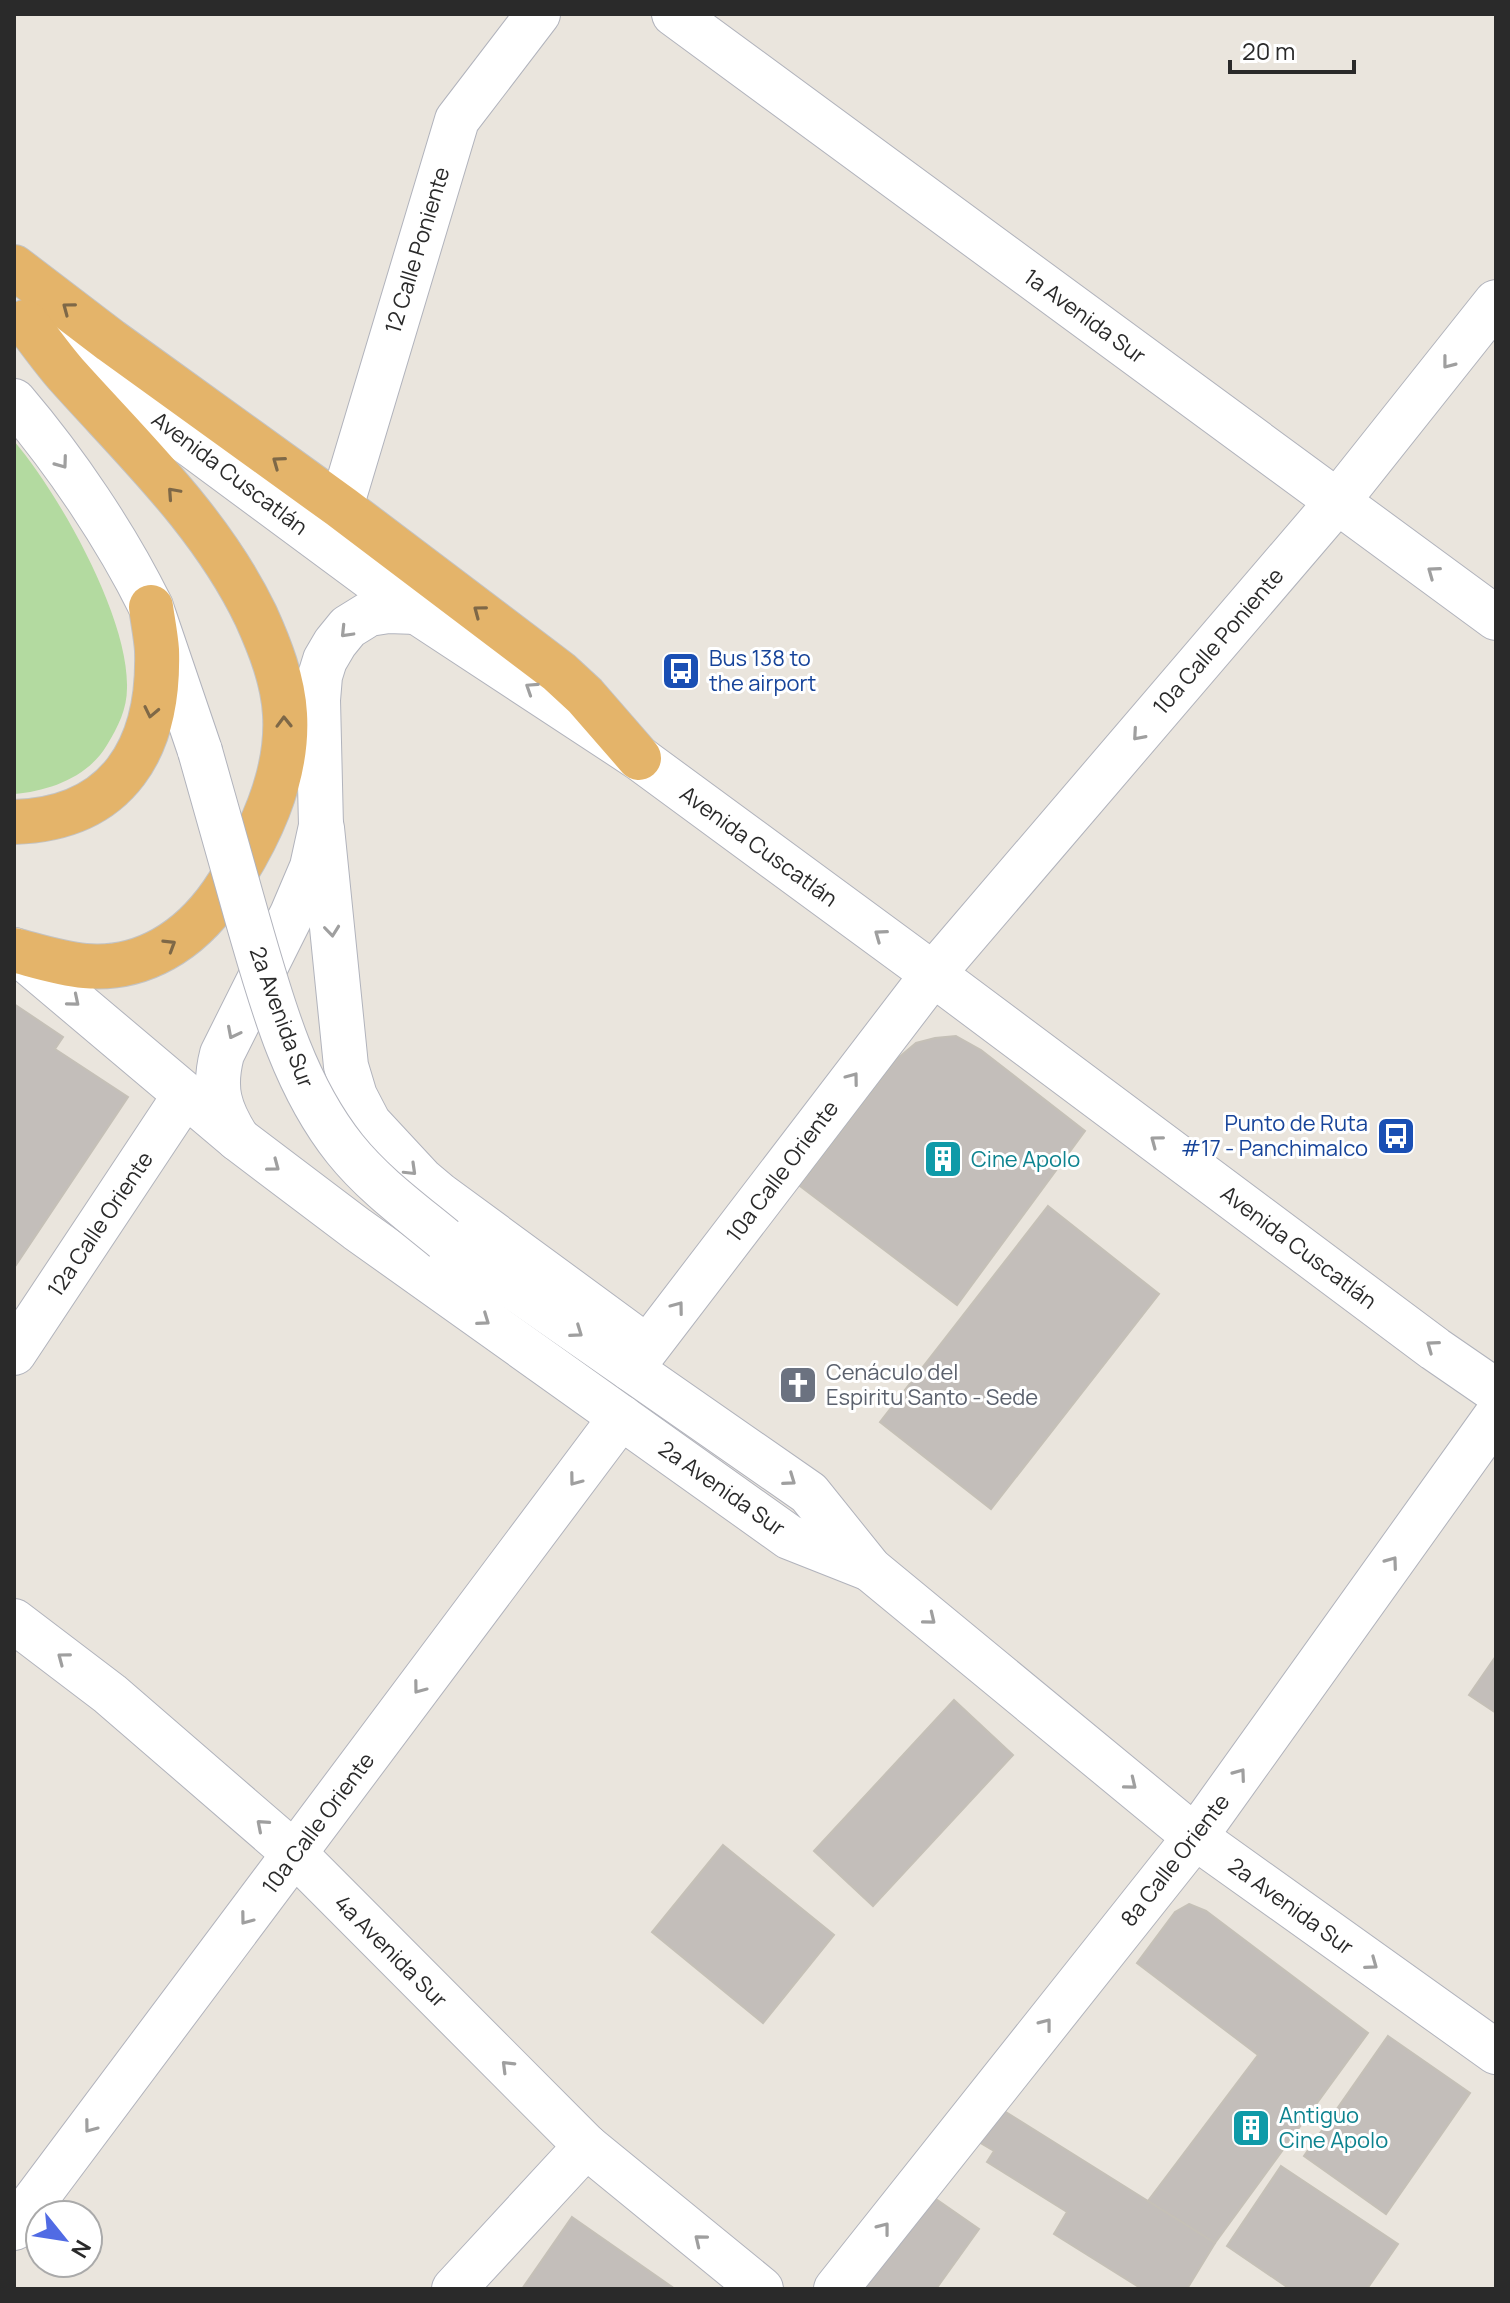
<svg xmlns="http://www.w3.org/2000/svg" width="1510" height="2303" viewBox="0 0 1510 2303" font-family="Manrope,sans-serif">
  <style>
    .green { fill: #b3daa0 }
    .building { fill: #c3beba; stroke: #c5c0b7; stroke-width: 2 }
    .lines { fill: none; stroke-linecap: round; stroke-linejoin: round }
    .minor-casing { stroke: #b1b3bc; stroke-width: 46 }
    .tertiary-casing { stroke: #b1b3bc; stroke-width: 46 }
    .secondary-casing { stroke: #b1b3bc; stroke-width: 46 }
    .trunk-casing { stroke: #c3c3c3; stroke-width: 46 }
    .minor { stroke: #fff; stroke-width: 44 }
    .tertiary { stroke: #fff; stroke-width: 44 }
    .secondary { stroke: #fff; stroke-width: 44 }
    .trunk { stroke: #e4b46a; stroke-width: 44 }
    .secondary-bridge-casing { stroke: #b1b3bc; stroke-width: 46; stroke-linecap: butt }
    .secondary-bridge { stroke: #fff; stroke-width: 44 }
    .oneway { stroke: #7e6847 }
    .oneway2 { stroke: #9f9f9f }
    .labels { text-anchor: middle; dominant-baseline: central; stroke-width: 6; stroke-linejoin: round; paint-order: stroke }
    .street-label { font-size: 22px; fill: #2a2a2a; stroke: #fff }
    .transit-label { font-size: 22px; fill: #164399; stroke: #fff; text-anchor: start }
    .culture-label { font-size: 22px; fill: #0d838f; stroke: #fff; text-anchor: start }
    .worship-label { font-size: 22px; fill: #5b616d; stroke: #fff; text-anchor: start }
  </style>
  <rect width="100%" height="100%" fill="#eae5dd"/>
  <path class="green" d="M14 441C59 494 129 617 127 688 127 709 118 727 107 745 88 777 50 791 14 794Z"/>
  <g class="building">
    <path d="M14 1004 63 1037 55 1049 128 1097 14 1268Z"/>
    <path d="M956 1036 981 1050 1085 1131 957 1305 800 1186 897 1059 916 1043 935 1038Z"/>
    <path d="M1048 1206 1159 1294 991 1509 880 1422Z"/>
    <path d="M1496 1656V1713L1469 1695Z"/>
    <path d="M954 1700 1013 1755 873 1906 814 1851Z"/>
    <path d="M723 1845 834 1935 763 2023 652 1932Z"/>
    <path d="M1189 1904 1206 1911 1368 2033 1215 2243 1148 2201 1258 2055 1137 1963 1175 1912Z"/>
    <path d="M1388 2036 1470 2093 1386 2214 1304 2156Z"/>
    <path d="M993 2104 1215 2243 1187 2289H1142L1054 2234 1067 2212 987 2162 994 2151 972 2138Z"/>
    <path d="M1281 2166 1398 2244 1367 2289H1290L1227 2246Z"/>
    <path d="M923 2190 979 2229 936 2289H853Z"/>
    <path d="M572 2217 675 2289H522Z"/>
  </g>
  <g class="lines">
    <defs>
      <g id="minor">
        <path d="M674 14 1496 618"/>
        <path d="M341 507 457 120 538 14"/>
        <path d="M322 828 346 1066 355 1096 369 1123 421 1179 440 1195 647 1347"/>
        <path d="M14 1353 185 1095"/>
        <path d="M631 1369 933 974 1337 502 1496 302"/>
        <path d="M14 1621 110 1694 295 1854 586 2146 761 2289"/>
        <path d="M14 2228 621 1417"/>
        <path d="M454 2289 586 2146"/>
      </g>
      <path id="tertiary" d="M14 950 238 1139 357 1229 789 1537 870 1569"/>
      <g id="secondary">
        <path d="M48 339 417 612 639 758 933 974 1435 1349 1496 1391"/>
        <path d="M14 401C66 462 116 536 151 607L200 751"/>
        <path d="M238 1139C219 1109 213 1089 222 1054L292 914 312 867 321 826 318 700 320 676 325 660 335 643 348 627 369 614 388 611 417 612"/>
        <path d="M444 1239 809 1493 870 1569 1195 1837 1496 2052"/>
        <path d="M836 2289 1195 1837 1496 1416"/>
      </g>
      <g id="trunk">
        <path d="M14 267 111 341 341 507 559 672 585 696 639 758"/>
        <path d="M14 822C119 819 160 747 157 650 156 636 153 621 151 607"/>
        <path d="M14 950C37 956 61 964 85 966 143 971 190 940 222 894 257 842 289 779 285 714 283 680 270 647 256 616 211 522 135 451 66 374 52 358 39 339 25 322"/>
      </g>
    </defs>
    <use href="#minor" class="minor-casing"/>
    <use href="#tertiary" class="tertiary-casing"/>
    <use href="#secondary" class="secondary-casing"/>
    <use href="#trunk" class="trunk-casing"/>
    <use href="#minor" class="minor"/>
    <use href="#tertiary" class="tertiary"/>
    <use href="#secondary" class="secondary"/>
    <use href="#trunk" class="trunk"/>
    <defs>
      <path id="secondary-bridge" d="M200 751C216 808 232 865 248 921 271 1000 293 1084 345 1149 373 1184 410 1211 444 1239"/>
    </defs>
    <use href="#secondary-bridge" class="secondary-bridge-casing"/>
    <use href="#secondary-bridge" class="secondary-bridge"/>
  </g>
  <defs><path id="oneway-chevron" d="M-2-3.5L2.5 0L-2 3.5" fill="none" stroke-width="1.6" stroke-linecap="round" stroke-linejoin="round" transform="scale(2)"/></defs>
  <g class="oneway">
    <use href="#oneway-chevron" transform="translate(68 308) rotate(-143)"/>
    <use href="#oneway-chevron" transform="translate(278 462) rotate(-144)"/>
    <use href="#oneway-chevron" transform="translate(173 493) rotate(-132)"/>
    <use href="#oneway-chevron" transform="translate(479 611) rotate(-143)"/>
    <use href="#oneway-chevron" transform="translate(151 712) rotate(102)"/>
    <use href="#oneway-chevron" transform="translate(284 722) rotate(-91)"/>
    <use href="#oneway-chevron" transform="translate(170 945) rotate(-32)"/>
  </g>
  <g class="oneway2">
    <use href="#oneway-chevron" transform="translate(1448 363) rotate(128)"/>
    <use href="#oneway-chevron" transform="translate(62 463) rotate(54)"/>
    <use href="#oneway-chevron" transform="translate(1433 572) rotate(-144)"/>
    <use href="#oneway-chevron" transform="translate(346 632) rotate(134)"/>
    <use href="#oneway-chevron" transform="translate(531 688) rotate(-147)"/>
    <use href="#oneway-chevron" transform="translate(1138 735) rotate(131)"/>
    <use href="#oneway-chevron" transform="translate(332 931) rotate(84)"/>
    <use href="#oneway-chevron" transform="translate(880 935) rotate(-144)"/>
    <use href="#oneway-chevron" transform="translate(74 1001) rotate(40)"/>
    <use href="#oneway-chevron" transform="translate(233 1033) rotate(117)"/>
    <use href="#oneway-chevron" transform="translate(853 1078) rotate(-53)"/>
    <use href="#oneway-chevron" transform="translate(1156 1141) rotate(-143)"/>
    <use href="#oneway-chevron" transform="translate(274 1166) rotate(37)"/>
    <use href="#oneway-chevron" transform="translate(411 1170) rotate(44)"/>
    <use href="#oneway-chevron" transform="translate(678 1307) rotate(-53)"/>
    <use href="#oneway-chevron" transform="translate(484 1320) rotate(35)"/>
    <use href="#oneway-chevron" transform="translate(577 1332) rotate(35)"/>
    <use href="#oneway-chevron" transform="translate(1432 1346) rotate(-144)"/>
    <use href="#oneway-chevron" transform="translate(575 1480) rotate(127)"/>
    <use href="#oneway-chevron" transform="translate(790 1480) rotate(35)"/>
    <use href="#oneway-chevron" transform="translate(1392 1562) rotate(-54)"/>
    <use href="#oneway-chevron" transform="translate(930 1619) rotate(39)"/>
    <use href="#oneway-chevron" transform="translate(63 1658) rotate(-143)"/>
    <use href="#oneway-chevron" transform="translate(419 1688) rotate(127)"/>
    <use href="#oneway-chevron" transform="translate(1240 1774) rotate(-54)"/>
    <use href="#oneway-chevron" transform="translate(1131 1784) rotate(39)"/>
    <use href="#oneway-chevron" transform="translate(262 1825) rotate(-139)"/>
    <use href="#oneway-chevron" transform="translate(246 1919) rotate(127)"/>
    <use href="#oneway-chevron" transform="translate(1372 1964) rotate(36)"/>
    <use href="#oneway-chevron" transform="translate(1046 2024) rotate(-52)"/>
    <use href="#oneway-chevron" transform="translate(507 2066) rotate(-135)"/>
    <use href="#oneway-chevron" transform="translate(90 2127) rotate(127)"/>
    <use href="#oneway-chevron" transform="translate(884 2228) rotate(-52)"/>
    <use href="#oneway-chevron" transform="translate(700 2240) rotate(-141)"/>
  </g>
  <defs>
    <symbol id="bus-square" viewBox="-11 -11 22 22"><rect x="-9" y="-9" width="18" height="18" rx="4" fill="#1a4fb4" stroke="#fff"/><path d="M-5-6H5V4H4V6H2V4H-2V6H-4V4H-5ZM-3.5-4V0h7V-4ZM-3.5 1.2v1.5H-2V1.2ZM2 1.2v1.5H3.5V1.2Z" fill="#fff"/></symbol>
    <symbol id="building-square" viewBox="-11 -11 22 22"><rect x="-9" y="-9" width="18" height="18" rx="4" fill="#0f9aa8" stroke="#fff"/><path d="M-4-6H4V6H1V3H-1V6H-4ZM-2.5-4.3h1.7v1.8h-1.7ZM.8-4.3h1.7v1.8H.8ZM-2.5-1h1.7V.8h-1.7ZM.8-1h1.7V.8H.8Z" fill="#fff"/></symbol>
    <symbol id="church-square" viewBox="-11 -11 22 22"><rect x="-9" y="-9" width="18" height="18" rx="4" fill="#6b7280" stroke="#fff"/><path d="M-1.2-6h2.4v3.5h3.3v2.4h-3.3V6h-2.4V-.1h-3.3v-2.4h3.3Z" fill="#fff"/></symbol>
  </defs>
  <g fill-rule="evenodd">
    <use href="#bus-square" x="659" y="649" width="44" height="44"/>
    <use href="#bus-square" x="1374" y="1114" width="44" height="44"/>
    <use href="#building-square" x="921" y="1137" width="44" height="44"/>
    <use href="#church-square" x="776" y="1363" width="44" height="44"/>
    <use href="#building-square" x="1229" y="2106" width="44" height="44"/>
  </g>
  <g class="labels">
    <g class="street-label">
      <text transform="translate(417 250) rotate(-73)">12 Calle Poniente</text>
      <text transform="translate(1085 316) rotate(36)">1a Avenida Sur</text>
      <text transform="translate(230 473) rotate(37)">Avenida Cuscatlán</text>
      <text transform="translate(1218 641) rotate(-49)">10a Calle Poniente</text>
      <text transform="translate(759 846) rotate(36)">Avenida Cuscatlán</text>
      <text transform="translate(282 1017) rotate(70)">2a Avenida Sur</text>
      <text transform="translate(782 1171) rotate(-53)">10a Calle Oriente</text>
      <text transform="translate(100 1224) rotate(-56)">12a Calle Oriente</text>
      <text transform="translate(1299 1247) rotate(37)">Avenida Cuscatlán</text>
      <text transform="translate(722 1488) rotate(35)">2a Avenida Sur</text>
      <text transform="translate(318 1823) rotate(-53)">10a Calle Oriente</text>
      <text transform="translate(1175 1860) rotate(-52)">8a Calle Oriente</text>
      <text transform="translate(1291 1906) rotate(36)">2a Avenida Sur</text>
      <text transform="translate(391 1951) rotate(45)">4a Avenida Sur</text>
    </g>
    <g class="transit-label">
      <text x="709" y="658">Bus 138 to<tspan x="709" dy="25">the airport</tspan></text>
      <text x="1368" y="1123" text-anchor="end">Punto de Ruta<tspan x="1368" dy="25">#17 - Panchimalco</tspan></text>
    </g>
    <g class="culture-label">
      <text x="971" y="1159">Cine Apolo</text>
      <text x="1279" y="2115">Antiguo<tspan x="1279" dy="25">Cine Apolo</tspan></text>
    </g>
    <g class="worship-label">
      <text x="826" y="1372">Cenáculo del<tspan x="826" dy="25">Espiritu Santo - Sede</tspan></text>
    </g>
  </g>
  <rect width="1510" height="2303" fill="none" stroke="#2a2a2a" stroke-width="32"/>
  <g transform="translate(64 2239) rotate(120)"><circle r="38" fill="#ffffff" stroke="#aaaaaa" stroke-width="2"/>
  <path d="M0-6L14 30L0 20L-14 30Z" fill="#516be4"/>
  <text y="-12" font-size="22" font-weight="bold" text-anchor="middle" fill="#2a2a2a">N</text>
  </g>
  <path d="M1230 60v12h124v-12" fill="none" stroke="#2a2a2a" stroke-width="4"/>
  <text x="1242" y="60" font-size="24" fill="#2a2a2a" stroke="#ffffff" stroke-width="6" paint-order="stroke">20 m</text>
</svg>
